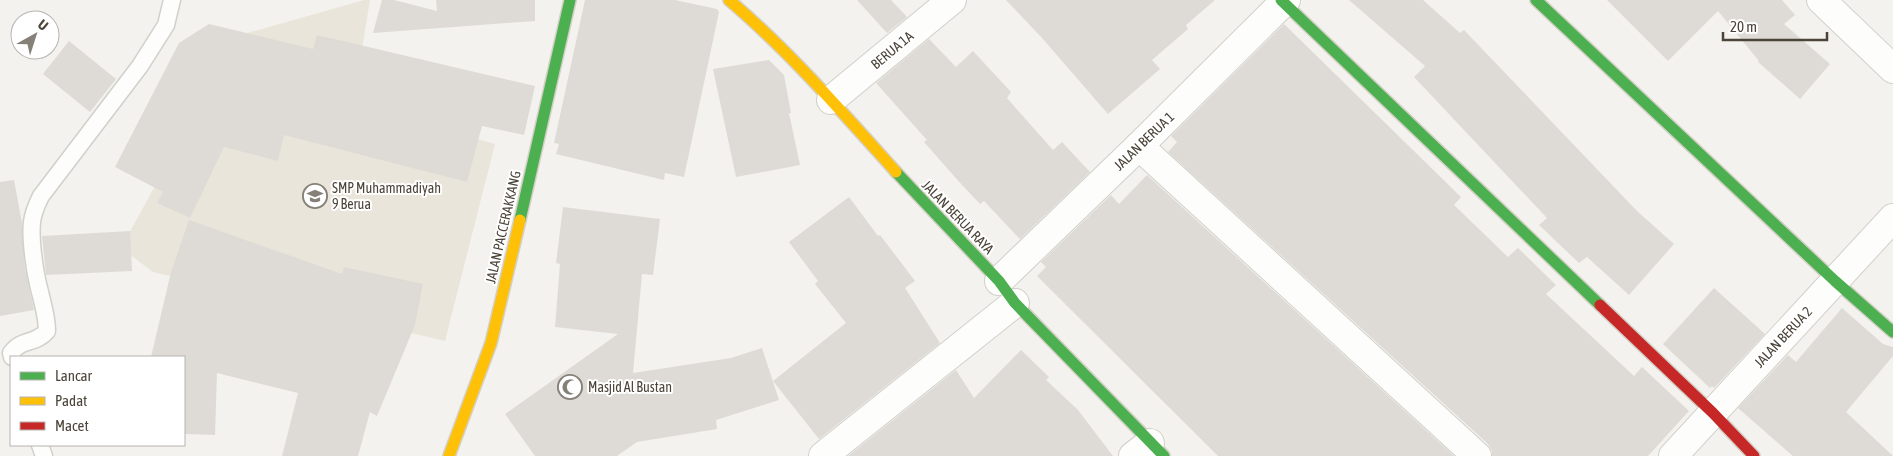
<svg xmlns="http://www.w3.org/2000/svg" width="1893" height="456" viewBox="0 0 1893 456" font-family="'Asap Condensed',sans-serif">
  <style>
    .education { fill: #eae5da }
    .building { fill: #dedbd6 }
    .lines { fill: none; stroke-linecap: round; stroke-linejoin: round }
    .lane-casing { stroke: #d2d0cb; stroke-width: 19 }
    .street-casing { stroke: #d2d0cb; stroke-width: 30 }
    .fast-casing { stroke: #d3cfc5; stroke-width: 14 }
    .slow-casing { stroke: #d3cfc5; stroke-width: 14 }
    .jam-casing { stroke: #d3cfc5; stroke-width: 14 }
    .lane { stroke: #fdfdfc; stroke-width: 16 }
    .street { stroke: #fdfdfc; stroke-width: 28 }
    .fast { stroke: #4caf50; stroke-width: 11 }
    .slow { stroke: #ffc107; stroke-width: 11 }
    .jam { stroke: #c62828; stroke-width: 11 }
    .labels { text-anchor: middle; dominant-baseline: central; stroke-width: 4; stroke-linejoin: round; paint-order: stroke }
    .street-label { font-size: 14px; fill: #4b4439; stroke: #fff }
    .poi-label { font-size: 14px; fill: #4b4439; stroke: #fff; text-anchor: start }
  </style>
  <rect width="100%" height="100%" fill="#f4f2ee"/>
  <path class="education" d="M364 0H370L353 104 495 144 445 341 153 272 121 248 237 36Z"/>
  <g class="building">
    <path d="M382 0H394L437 11 436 0H535V21L373 33Z"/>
    <path d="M585 0H675L717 9 719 12 684 177 665 173 664 180 556 154 559 144 554 143Z"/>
    <path d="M857 0H891L907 17 887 33Z"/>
    <path d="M1006 0H1215L1186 25 1188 29 1152 60 1160 69 1108 114 1042 38Z"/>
    <path d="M1349 0H1423L1460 33 1464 30 1637 211 1674 244 1629 295 1587 257 1579 263 1539 225 1547 218 1414 77 1425 66Z"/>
    <path d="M1607 0H1782L1795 15 1784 24 1830 64 1800 99 1758 62 1759 61 1718 11 1668 61Z"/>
    <path d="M209 24 313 49 317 35 535 86 524 135 482 126 467 182 284 135 278 161 224 147 190 218 157 203 163 192 115 167 179 43Z"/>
    <path d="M1284 24 1461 197 1454 205 1508 257 1518 248 1556 285 1546 294 1634 376 1642 367 1689 411 1648 456H1492V451L1488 444 1168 152 1177 142 1171 136Z"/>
    <path d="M929 39 956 67 973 51 1011 92 1007 98 1053 150 1062 142 1090 172 1020 239 984 201 980 204 962 185 924 142 927 140 876 83Z"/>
    <path d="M69 41 116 79 90 112 43 74Z"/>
    <path d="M769 60 784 75 791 113H789L800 165 736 177 713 69Z"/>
    <path d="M1147 175 1454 456H1218L1037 276 1046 267 1041 262 1111 195 1119 204Z"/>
    <path d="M14 180 22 223 25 268 34 310 0 316V182Z"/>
    <path d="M849 197 878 236 880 235 915 281 905 288 940 343 819 439 773 381 846 323 815 284 818 281 789 242Z"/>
    <path d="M563 207 660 219 653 275 642 274 633 373 731 358 762 348 779 400 716 420 717 429 637 442 617 456H535L505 414 618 334 555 327 560 264 556 263Z"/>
    <path d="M189 220 342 274 344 267 423 284 415 325 377 416 370 412 358 456H282L298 393 217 373 215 435 184 434V357H151L171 272Z"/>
    <path d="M130 231 132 271 46 275 42 236Z"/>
    <path d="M1714 288 1765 334 1714 388 1712 386 1710 388 1663 344Z"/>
    <path d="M1842 308 1883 344 1893 347V356L1846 412 1893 456H1793L1738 408 1788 355 1796 362Z"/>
    <path d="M1021 350 1049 377 1046 380 1078 410 1113 456H848L956 370 974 398Z"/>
  </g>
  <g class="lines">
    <defs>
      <g id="lane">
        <path d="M12 357 11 353C22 338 35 345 47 331 47 317 43 305 40 292 35 274 30 240 32 222 33 213 37 204 41 196L140 66 166 25 172 0"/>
        <path d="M40 445 44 456"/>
      </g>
      <g id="street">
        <path d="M1821 0 1893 69"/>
        <path d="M831 100 952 0"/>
        <path d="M1139 146 1477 456"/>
        <path d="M999 281 1139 146 1286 0"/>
        <path d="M823 456 1015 303"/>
        <path d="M1133 456 1150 443"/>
        <path d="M1673 456 1893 218"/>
      </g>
      <g id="fast">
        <path d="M1281 0 1600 305"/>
        <path d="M1536 0 1835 281 1893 332"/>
        <path d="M896 172 999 281 1015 303 1164 456"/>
        <path d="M520 220 570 0"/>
      </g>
      <g id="slow">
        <path d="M729 0C790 52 843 113 896 172"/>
        <path d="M449 456 491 343 520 220"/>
      </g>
      <path id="jam" d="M1600 305 1713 413 1754 456"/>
    </defs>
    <use href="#lane" class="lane-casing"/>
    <use href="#street" class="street-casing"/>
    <use href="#fast" class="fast-casing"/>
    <use href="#slow" class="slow-casing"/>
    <use href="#jam" class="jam-casing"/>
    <use href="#lane" class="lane"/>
    <use href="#street" class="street"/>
    <use href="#fast" class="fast"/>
    <use href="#slow" class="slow"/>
    <use href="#jam" class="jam"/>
  </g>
  <defs>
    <symbol id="school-ring" viewBox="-11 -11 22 22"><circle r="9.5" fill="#fff" stroke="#868178" stroke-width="1.5"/><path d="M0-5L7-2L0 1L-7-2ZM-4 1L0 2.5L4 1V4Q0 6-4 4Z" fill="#868178"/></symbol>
    <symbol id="mosque-ring" viewBox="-11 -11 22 22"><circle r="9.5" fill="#fff" stroke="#868178" stroke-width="1.5"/><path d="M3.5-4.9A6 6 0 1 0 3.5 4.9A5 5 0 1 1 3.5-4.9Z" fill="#868178"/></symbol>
  </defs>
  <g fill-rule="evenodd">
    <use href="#school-ring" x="301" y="182" width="28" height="28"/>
    <use href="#mosque-ring" x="556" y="373" width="28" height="28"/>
  </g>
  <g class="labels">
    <g class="street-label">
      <text transform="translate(892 50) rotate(-40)">BERUA 1A</text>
      <text transform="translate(1144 141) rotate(-44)">JALAN BERUA 1</text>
      <text transform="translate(958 217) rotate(46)">JALAN BERUA RAYA</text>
      <text transform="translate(503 227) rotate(-77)">JALAN PACCERAKKANG</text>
      <text transform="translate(1783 337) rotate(-47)">JALAN BERUA 2</text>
    </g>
    <g class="poi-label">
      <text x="332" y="188">SMP Muhammadiyah<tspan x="332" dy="16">9 Berua</tspan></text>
      <text x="588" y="387">Masjid Al Bustan</text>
    </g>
  </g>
  <rect x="10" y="356" width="175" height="90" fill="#ffffff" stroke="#b7b4b0"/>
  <rect x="20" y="372" width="25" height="8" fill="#4caf50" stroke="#b7b4b0"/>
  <text x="55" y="381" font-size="15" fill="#4b4439">Lancar</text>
  <rect x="20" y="397" width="25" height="8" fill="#ffc107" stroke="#b7b4b0"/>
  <text x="55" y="406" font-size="15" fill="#4b4439">Padat</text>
  <rect x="20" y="422" width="25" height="8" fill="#c62828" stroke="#b7b4b0"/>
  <text x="55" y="431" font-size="15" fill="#4b4439">Macet</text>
  <g transform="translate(35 35) rotate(39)"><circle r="24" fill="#ffffff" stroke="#b7b4b0"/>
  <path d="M0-4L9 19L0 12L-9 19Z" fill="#868178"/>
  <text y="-8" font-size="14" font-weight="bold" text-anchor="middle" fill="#4b4439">U</text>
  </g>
  <path d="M1723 32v8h104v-8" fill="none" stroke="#4b4439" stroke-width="2.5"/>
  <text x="1730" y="32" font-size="15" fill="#4b4439" stroke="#ffffff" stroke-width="4" paint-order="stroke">20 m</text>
</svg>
